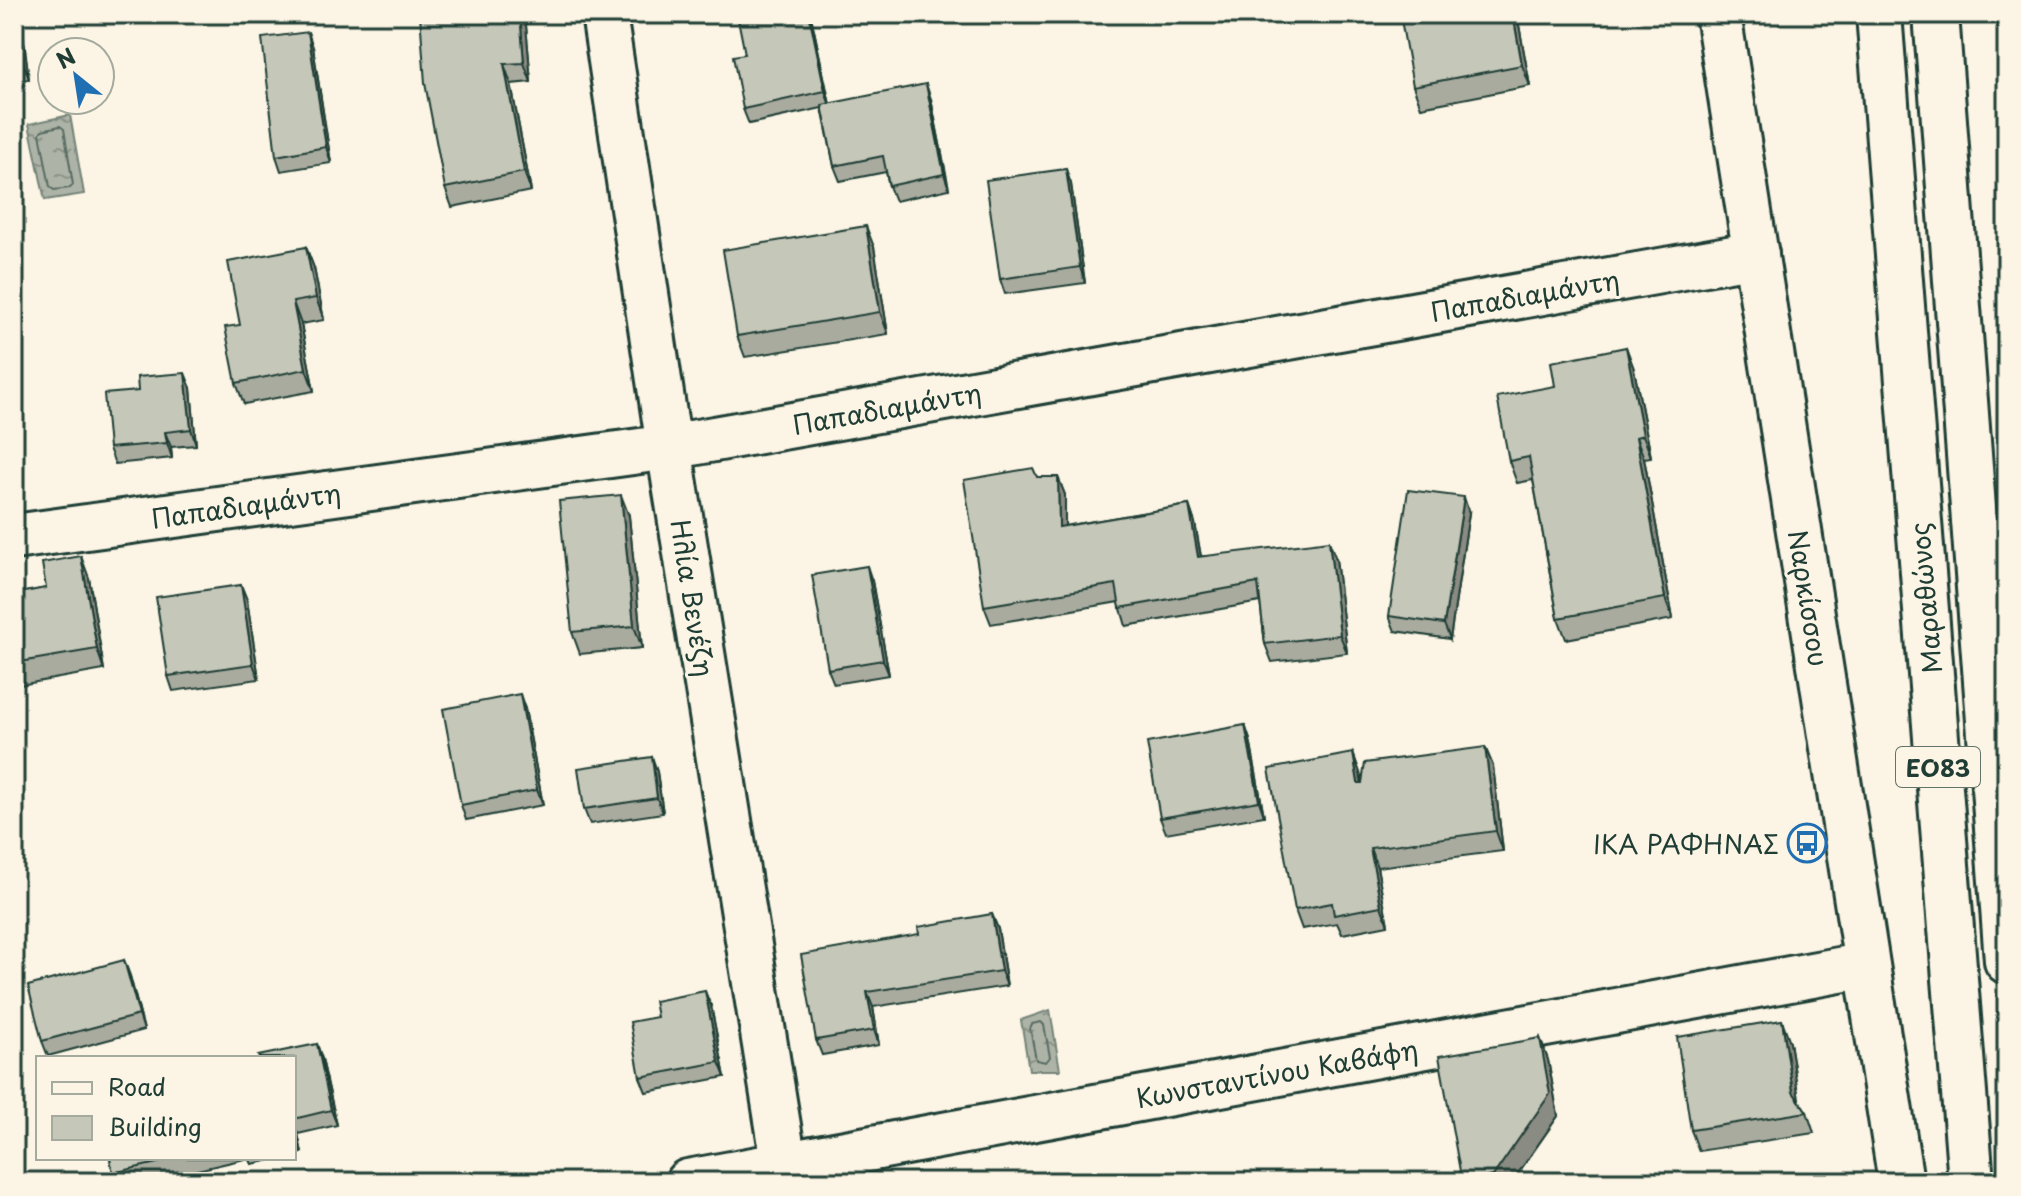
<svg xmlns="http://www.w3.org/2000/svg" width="2021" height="1196" viewBox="0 0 2021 1196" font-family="'Playpen Sans',sans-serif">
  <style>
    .water { fill: url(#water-ripples); stroke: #758479; stroke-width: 2 }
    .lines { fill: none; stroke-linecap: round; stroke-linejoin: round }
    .shore { stroke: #586c62; stroke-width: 2 }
    .street-casing { stroke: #1f3d34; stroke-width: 50 }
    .primary-casing { stroke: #1f3d34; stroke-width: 50 }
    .street { stroke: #fcf5e5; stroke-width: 44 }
    .primary { stroke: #fcf5e5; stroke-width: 44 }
    .wall { fill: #a9ab9f; stroke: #1f3d34; stroke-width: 2 }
    .shaded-wall { fill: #8a8b82; stroke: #1f3d34; stroke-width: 2 }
    .building { fill: #c5c7b9; stroke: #1f3d34; stroke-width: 2 }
    .labels { text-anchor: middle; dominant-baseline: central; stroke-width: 6; stroke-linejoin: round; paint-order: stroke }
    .shield { fill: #fcf5e5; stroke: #617469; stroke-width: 2 }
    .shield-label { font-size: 24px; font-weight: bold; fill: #1f3d34 }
    .street-label { font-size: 26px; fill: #1f3d34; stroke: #fcf5e5 }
    .poi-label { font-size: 26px; fill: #1f3d34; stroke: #fcf5e5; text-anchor: end }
  </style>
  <defs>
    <pattern id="water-ripples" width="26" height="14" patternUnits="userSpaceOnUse" patternTransform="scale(2)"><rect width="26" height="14" fill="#aeb3a7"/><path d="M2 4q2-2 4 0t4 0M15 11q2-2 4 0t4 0" fill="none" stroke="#8d9389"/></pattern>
  </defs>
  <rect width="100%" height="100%" fill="#fcf5e5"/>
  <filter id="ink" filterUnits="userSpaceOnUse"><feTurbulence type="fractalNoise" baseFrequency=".0125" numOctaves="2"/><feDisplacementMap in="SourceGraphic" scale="16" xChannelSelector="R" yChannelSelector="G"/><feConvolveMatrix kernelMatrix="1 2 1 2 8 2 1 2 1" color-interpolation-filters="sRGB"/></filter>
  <g filter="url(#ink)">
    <g class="water">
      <path d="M70 115 84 194 45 200 29 124Z"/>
      <path d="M1050 1010 1060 1070H1029L1021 1020Z"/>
    </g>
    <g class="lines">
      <g class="shore">
        <path d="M60 126 64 129 73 185 70 188 54 190 50 187 40 133 42 130Z"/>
        <path d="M1041 1022 1044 1025 1050 1057 1046 1062 1036 1060 1030 1028 1032 1024Z"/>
      </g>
      <defs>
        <g id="street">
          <path d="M604 14 669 447 787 1182"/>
          <path d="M1718 14 1901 1182"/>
          <path d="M14 537 669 447 1756 254"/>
          <path d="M688 1182 1866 965"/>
        </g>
        <g id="primary">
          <path d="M1879 14 1971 1182"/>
          <path d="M1936 14 2007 961"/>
        </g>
      </defs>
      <use href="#street" class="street-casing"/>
      <use href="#primary" class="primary-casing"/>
      <use href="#street" class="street"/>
      <use href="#primary" class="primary"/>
    </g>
    <g class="wall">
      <path d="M14 14H16L23 35 29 79 14 81Z"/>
      <path d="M525 14 531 82 511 84 531 191 452 207 445 188Z"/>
      <path d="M1517 14 1530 86 1421 107 1413 86Z"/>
      <path d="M812 21 830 104 931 99 949 189 895 201 889 186 886 172 840 181 834 166 822 108 749 124 743 109 745 54Z"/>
      <path d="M313 47 331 163 281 171 276 156Z"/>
      <path d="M1071 184 1085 283 1005 294 1000 279Z"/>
      <path d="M306 247 314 268 324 320 301 324 314 391 244 404 236 383 240 325Z"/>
      <path d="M874 247 888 334 745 357 737 336Z"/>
      <path d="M1626 347 1634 369 1651 457 1644 458 1673 619 1566 639 1558 618 1533 480 1517 483 1509 461 1555 386Z"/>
      <path d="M191 388 196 445 171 447 172 458 115 464 109 448Z"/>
      <path d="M1037 477H1058L1065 495V526L1189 505 1195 523 1201 556 1336 559 1347 653 1272 662 1265 644 1260 602 1126 626 1119 602 991 624 984 606Z"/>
      <path d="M1469 513 1450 639 1395 631 1389 616Z"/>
      <path d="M629 516 642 648 580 654 572 632Z"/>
      <path d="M89 578 104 670 14 686V594L46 588Z"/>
      <path d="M872 581 889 675 834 684 828 669Z"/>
      <path d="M241 585 247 600 259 679 173 691 168 676Z"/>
      <path d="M525 709 543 805 466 820 461 805Z"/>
      <path d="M1245 725 1250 740 1264 816 1166 833 1160 818Z"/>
      <path d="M1485 747 1493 766 1503 851 1377 867 1388 925 1342 934 1337 923 1302 929 1295 910 1353 753 1360 773 1362 783Z"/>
      <path d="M652 757 657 772 663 813 590 824 584 809Z"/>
      <path d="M992 914 998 929 1007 986 873 1007 879 1045 822 1055 816 1040 919 934Z"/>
      <path d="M124 960 130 976 144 1030 48 1056 42 1041Z"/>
      <path d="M711 1006 725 1077 646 1092 640 1077Z"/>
      <path d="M1540 1038 1548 1060 1558 1116 1512 1182H1462Z"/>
      <path d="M1790 1042 1799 1100 1807 1112 1814 1133 1699 1151 1691 1130Z"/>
      <path d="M317 1044 322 1059 337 1125 298 1134 302 1153 294 1155V1058Z"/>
      <path d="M110 1158H249L146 1182H116Z"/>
      <path d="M249 1158H281L252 1164Z"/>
    </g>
    <g class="shaded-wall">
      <path d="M16 14 23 35 29 79 21 57Z"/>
      <path d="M520 14H525L531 82 524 63Z"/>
      <path d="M809 14H810L812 21 830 106 825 91Z"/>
      <path d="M1513 14H1517L1530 86 1522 65Z"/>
      <path d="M308 32 313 47 331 163 326 147Z"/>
      <path d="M504 64 511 84 531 191 524 172Z"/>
      <path d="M926 84 931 99 949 189 944 174Z"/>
      <path d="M1066 169 1071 184 1085 283 1080 267Z"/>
      <path d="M866 226 874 247 888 334 880 312Z"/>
      <path d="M306 247 314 268 324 320 316 298Z"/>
      <path d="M293 302 301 324 314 391 306 369Z"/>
      <path d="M1626 347 1634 369 1651 457 1643 435Z"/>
      <path d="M185 373 191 388 196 445 191 429Z"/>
      <path d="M165 432 171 447 172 458 167 443Z"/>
      <path d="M1636 437 1644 458 1673 619 1665 598Z"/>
      <path d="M1058 477 1065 495V545L1059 527Z"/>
      <path d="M621 495 629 516 642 648 634 626Z"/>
      <path d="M1464 497 1469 513 1450 639 1444 624Z"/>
      <path d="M1189 505 1195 523 1204 575 1198 557Z"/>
      <path d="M1329 541 1336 559 1347 653 1340 635Z"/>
      <path d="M81 556 89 578 104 670 97 649Z"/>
      <path d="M867 566 872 581 889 675 883 660Z"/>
      <path d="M241 585 247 600 259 679 253 664Z"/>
      <path d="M520 694 525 709 543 805 537 790Z"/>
      <path d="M1245 725 1250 740 1264 816 1259 801Z"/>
      <path d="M1485 747 1493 766 1503 851 1496 831Z"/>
      <path d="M1353 753 1360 773 1365 803 1358 783Z"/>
      <path d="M652 757 657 772 663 813 657 798Z"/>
      <path d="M1370 848 1377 867 1388 925 1381 906Z"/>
      <path d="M992 914 998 929 1007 986 1001 971Z"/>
      <path d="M124 960 130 976 144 1030 139 1015Z"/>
      <path d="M705 991 711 1006 725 1077 719 1062Z"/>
      <path d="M867 992 873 1007 879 1045 874 1030Z"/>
      <path d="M1782 1020 1790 1042 1801 1113 1793 1092Z"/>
      <path d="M1540 1038 1548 1060 1558 1116 1512 1182H1495L1493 1176Z"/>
      <path d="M317 1044 322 1059 337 1125 331 1110Z"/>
      <path d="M294 1123 298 1134 302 1153 297 1138Z"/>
    </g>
    <g class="building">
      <path d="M14 14H16L21 57 14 58Z"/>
      <path d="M420 14H520L524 63 504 64 524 172 445 188 425 83Z"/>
      <path d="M737 14H809L825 91 743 109 733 56 745 54Z"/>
      <path d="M1400 14H1513L1522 65 1413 86Z"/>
      <path d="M308 32 326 147 276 156 262 38Z"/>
      <path d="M926 84 944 174 889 186 883 156 834 166 822 105Z"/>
      <path d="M1066 169 1080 267 1000 279 986 180Z"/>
      <path d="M866 226 880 312 737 336 723 250Z"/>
      <path d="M306 247 316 298 293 302 306 369 236 383 225 327 240 325 228 262Z"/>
      <path d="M1626 347 1643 435 1636 437 1665 598 1558 618 1529 457 1509 461 1497 397 1555 386 1551 362Z"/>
      <path d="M185 373 191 429 165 432 167 443 109 448 104 394 138 391 137 377Z"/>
      <path d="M1033 468 1037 477H1058L1059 527 1189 505 1198 557 1329 541 1340 635 1265 644 1258 583 1120 608 1116 584 984 606 964 480Z"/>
      <path d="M1408 490 1464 497 1444 624 1389 616Z"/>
      <path d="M621 495 634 626 572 632 559 501Z"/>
      <path d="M81 556 97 649 14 663V594L46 588 42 563Z"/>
      <path d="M867 566 883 660 828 669 812 575Z"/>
      <path d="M241 585 253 664 168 676 156 597Z"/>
      <path d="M520 694 537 790 461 805 443 709Z"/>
      <path d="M1245 725 1259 801 1160 818 1147 743Z"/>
      <path d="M1485 747 1496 831 1370 848 1381 906 1334 915 1332 903 1295 910 1269 769 1353 753 1358 783H1362L1365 763Z"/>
      <path d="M652 757 657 798 584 809 578 768Z"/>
      <path d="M992 914 1001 971 867 992 874 1030 816 1040 801 955 919 934 918 927Z"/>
      <path d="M124 960 139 1015 42 1041 28 986Z"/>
      <path d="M705 991 719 1062 640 1077 630 1022 657 1017 654 1001Z"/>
      <path d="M1782 1020 1793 1092 1807 1112 1691 1130 1677 1037Z"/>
      <path d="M1540 1038 1550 1094 1493 1176 1462 1182 1439 1056Z"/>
      <path d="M317 1044 331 1110 294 1119V1058H259L258 1056Z"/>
      <path d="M110 1158H179L113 1173Z"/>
    </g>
  </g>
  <defs>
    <symbol id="bus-ring" viewBox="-11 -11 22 22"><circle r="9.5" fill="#fcf5e5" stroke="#1f6fb2" stroke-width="1.5"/><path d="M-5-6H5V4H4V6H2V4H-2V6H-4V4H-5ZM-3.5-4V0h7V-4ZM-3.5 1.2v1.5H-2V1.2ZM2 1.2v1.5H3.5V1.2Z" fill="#1f6fb2"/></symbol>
  </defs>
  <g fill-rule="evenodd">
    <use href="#bus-ring" x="1785" y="821" width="44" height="44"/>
  </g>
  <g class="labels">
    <rect class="shield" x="1896" y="747" width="84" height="40" rx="6"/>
    <g class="shield-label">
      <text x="1938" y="767">ΕΟ83</text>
    </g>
    <g class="street-label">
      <text transform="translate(1525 295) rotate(-10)">Παπαδιαμάντη</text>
      <text transform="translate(887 408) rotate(-10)">Παπαδιαμάντη</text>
      <text transform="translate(246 505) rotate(-8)">Παπαδιαμάντη</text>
      <text transform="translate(693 598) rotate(81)">Ηλία Βενέζη</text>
      <text transform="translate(1809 598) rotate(81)">Ναρκίσσου</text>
      <text transform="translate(1925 598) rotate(-95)">Μαραθώνος</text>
      <text transform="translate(1277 1073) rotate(-10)">Κωνσταντίνου Καβάφη</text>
    </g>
    <g class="poi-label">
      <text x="1779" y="843">ΙΚΑ ΡΑΦΗΝΑΣ</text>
    </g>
  </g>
  <rect width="2021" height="1196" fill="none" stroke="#fcf5e5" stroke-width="48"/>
  <rect x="24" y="24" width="1973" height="1148" fill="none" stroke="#1f3d34" stroke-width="3" filter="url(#ink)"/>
  <rect x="36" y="1056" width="260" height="104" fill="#fcf5e5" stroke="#a4ab9e" stroke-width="2"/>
  <rect x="52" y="1082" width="40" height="12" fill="#fcf5e5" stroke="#a4ab9e" stroke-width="2"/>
  <text x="108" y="1096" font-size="24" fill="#1f3d34">Road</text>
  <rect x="52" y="1116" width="40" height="24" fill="#c5c7b9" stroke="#a4ab9e" stroke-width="2"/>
  <text x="108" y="1136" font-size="24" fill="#1f3d34">Building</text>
  <g transform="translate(76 76) rotate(330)"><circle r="38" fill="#fcf5e5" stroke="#a4ab9e" stroke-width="2"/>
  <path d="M0-6L14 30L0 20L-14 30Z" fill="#1f6fb2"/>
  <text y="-12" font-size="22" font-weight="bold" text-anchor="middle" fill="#1f3d34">N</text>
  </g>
</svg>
